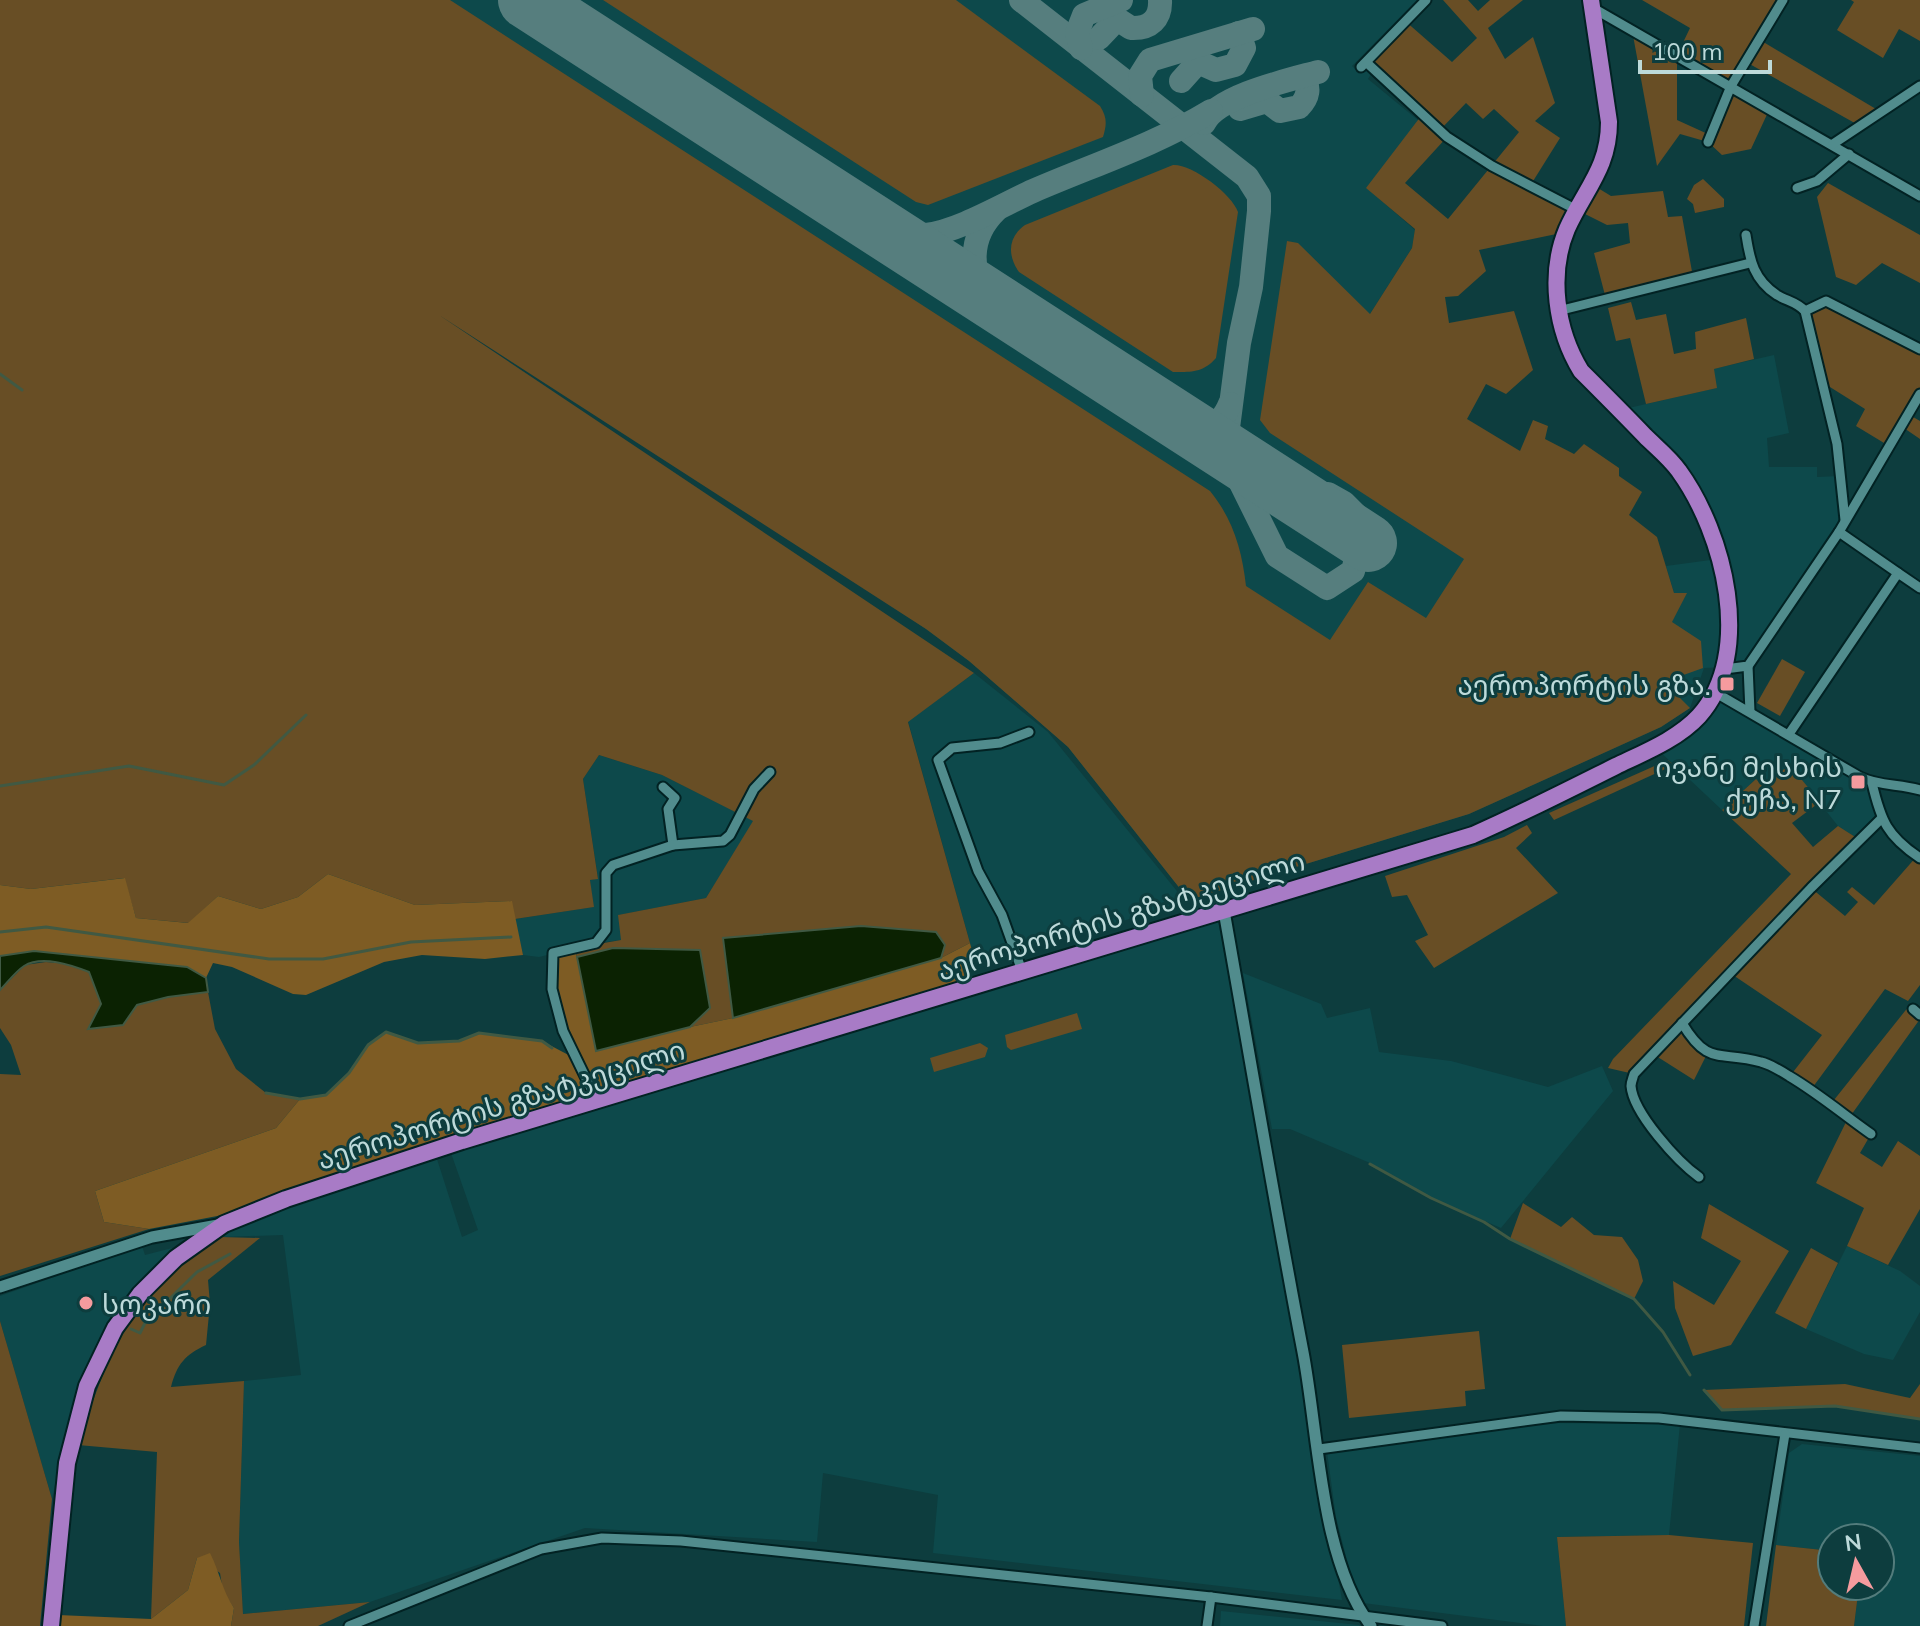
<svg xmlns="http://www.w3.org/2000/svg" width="1920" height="1626" viewBox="0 0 1920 1626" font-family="Mulish,'Noto Sans Georgian',sans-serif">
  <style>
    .built { fill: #0d494b }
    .green { fill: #684e25; fill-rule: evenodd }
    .forest { fill: #7e5c24 }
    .water { fill: #0b2202; stroke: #405943; stroke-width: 2 }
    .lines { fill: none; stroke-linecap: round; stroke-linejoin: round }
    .stream { stroke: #405943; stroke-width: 3 }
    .taxiway { stroke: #567e7e; stroke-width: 24 }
    .runway { stroke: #567e7e; stroke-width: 58 }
    .minor-casing { stroke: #022223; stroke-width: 13 }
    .tertiary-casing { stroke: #022223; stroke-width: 15 }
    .trunk-casing { stroke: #022223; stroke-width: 20 }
    .minor { stroke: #518c8d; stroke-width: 9 }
    .tertiary { stroke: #518c8d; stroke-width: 11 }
    .trunk { stroke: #a87bc6; stroke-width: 16 }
    .poi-dot { fill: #f59b9e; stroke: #0d3d3e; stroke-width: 3 }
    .labels { text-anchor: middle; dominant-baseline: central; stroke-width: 6; stroke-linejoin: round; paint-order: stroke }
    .poi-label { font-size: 28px; fill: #bddada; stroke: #0d3d3e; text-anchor: end }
    .street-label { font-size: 28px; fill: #bddada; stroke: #0d3d3e }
  </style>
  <rect width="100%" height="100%" fill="#0d3d3e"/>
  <g class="built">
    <path d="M0 0H1417L1352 66 1356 70 1359 65 1371 74 1368 79 1419 121 1367 188 1415 230 1412 248 1370 314 1395 383 1672 621 1686 594 1674 593 1666 566 1718 559 1695 496 1620 410 1716 388 1713 369 1774 355 1789 433 1767 438 1769 467H1817V477L1840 476 1845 520 1748 666 1704 668 1690 708 1661 727 1469 814 1189 900 1068 747 969 661 926 629Z"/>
    <path d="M974 673 1048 732 1185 901 977 968 908 721Z"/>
    <path d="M1716 693 1872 783 1881 819 1860 840 1838 826 1789 764 1765 789 1756 779 1722 810 1655 747Z"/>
    <path d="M599 755 662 775 754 821 706 898 619 915 622 940 596 943 539 957 523 955 515 919 593 907 590 880 598 878 583 779Z"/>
    <path d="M1218 920 1342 1600 933 1553 938 1495 823 1473 817 1542 585 1528 370 1602 243 1614 239 1542 244 1381 301 1375 283 1235 220 1237 287 1204 436 1156 462 1237 478 1230 451 1153Z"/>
    <path d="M1243 973 1321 1004 1327 1018 1370 1008 1379 1052 1451 1061 1548 1087 1602 1066 1613 1091 1501 1228 1431 1198 1370 1163 1290 1129H1272Z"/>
    <path d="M142 1246 145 1255 176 1247 139 1286 93 1356 68 1424 52 1499 0 1321V1296Z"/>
    <path d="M1847 1246 1900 1271 1920 1286V1312L1893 1360 1864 1354 1806 1329Z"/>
    <path d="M1540 1423 1680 1424 1669 1535 1557 1537 1566 1626H1543L1363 1603 1349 1568 1336 1517 1327 1452Z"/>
    <path d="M1802 1444 1920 1456V1626H1854L1859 1586H1880V1538H1832V1551L1776 1545 1789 1453Z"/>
    <path d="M1221 1611 1359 1625 1360 1626H1220Z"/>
  </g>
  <g class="green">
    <path d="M0 0H450L1210 491C1233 519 1242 550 1246 586L1330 640 1368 582 1426 618 1464 559 1270 433 1260 420 1287 241 1298 243 1370 314 1412 248 1415 229 1366 188 1421 116 1367 63 1404 20 1452 62 1477 38 1443 0H1468L1478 11 1490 0H1523L1488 28 1505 59 1533 37 1555 103 1535 121 1560 138 1530 186 1577 210 1593 185 1611 196 1663 191 1668 217 1682 216 1693 277 1606 299 1594 253 1630 243 1628 223 1607 225 1577 210 1566 232 1479 250 1486 271 1458 296 1445 297 1449 323 1514 311 1533 370 1506 394 1486 384 1467 419 1520 451 1533 420 1548 426 1545 439 1574 454 1584 444 1619 468V476L1642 492 1629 515 1657 537 1674 593H1687L1672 622 1701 641 1703 668 1664 682 1690 708 1661 727 1469 814 1189 900 1068 747 969 661 926 629 439 315 974 673 908 722 970 943 941 958 945 945 936 932 861 926 723 938 733 1018 690 1027 710 1008 700 950 613 948 577 957 575 948 621 940 618 915 706 898 753 821 662 775 599 755 583 779 598 879 590 880 594 907 515 919 511 901 415 905 328 874 298 897 261 909 218 896 189 923 136 918 124 878 31 889 0 885ZM1466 103 1483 119 1494 109 1519 132 1448 219 1405 183 1447 137 1440 130Z"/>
    <path d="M603 0H956L1100 106C1107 117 1107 124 1103 137L928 205 916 202Z"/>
    <path d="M1642 0H1776L1782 3 1760 40 1881 112 1860 126 1746 62 1731 86 1770 108 1751 149 1722 155 1708 142 1680 134 1657 166 1632 30 1677 55 1690 28ZM1677 56 1731 87 1710 135 1677 120Z"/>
    <path d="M1851 0H1920V41L1899 29 1883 58 1837 30 1854 2Z"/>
    <path d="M1173 165C1192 164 1232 194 1238 212L1216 358C1203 373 1191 372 1173 372L1019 272C1007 255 1008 237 1025 225Z"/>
    <path d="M1703 179 1724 199V207L1695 213 1693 204 1687 199 1694 185Z"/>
    <path d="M1828 183 1920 235V283L1882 263 1856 285 1836 277 1817 197Z"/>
    <path d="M1826 301 1920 349V394L1908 414 1920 421V439L1901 426 1889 446 1856 426 1865 409 1822 382 1805 311Z"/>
    <path d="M1631 302 1636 320 1666 314 1674 354 1696 349 1695 332 1746 318 1754 359 1714 369 1717 388 1646 404 1630 338 1616 341 1608 308Z"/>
    <path d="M1782 659 1805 672 1780 716 1757 703Z"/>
    <path d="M1668 760 1674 765 1554 820 1549 813Z"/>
    <path d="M1789 764 1820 802 1792 823 1813 847 1838 826 1860 840 1811 888 1845 916 1858 902 1847 892 1852 887 1874 905 1917 856 1920 858V985L1908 1001 1885 989 1810 1091 1790 1076 1822 1035 1730 973 1682 1023 1708 1052 1694 1080 1653 1054 1634 1074 1608 1068 1613 1059 1791 874 1722 810 1756 779 1765 788Z"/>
    <path d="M1527 825 1532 833 1516 848 1558 893 1434 968 1415 941 1428 935 1407 895 1392 897 1385 876 1504 837Z"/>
    <path d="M46 962 69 964 90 972 101 1004 89 1028 123 1025 137 1005 168 997 208 992 215 1029 236 1069 266 1093 300 1099 276 1128 95 1191 104 1222 149 1229 0 1276V1074L21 1075 11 1045 0 1028V990L25 965Z"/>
    <path d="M1909 1006 1920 1015V1019L1849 1118 1871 1134 1860 1153 1882 1167 1898 1141 1920 1156V1209L1888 1265 1847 1246 1864 1208 1816 1183 1848 1118 1830 1105Z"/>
    <path d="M1077 1013 1082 1029 1011 1050 1007 1047 1005 1035Z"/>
    <path d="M980 1043 988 1048 985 1057 934 1072 930 1058Z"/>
    <path d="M1523 1203 1561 1227 1572 1217 1594 1235 1622 1237 1638 1260 1643 1281 1634 1299 1510 1239Z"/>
    <path d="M1709 1204 1789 1251 1731 1345 1693 1356 1675 1308 1673 1281 1714 1305 1741 1261 1701 1238Z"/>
    <path d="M220 1237 260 1238 208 1280 210 1304 206 1345C185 1355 177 1364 171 1387L244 1381 239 1542 243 1614 370 1602 318 1626H231L234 1608 223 1592 220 1573 197 1558 188 1590 151 1619 157 1452 78 1445C96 1390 114 1337 153 1291 170 1270 199 1254 220 1237Z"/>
    <path d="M1811 1248 1838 1263 1806 1329 1775 1313Z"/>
    <path d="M0 1321 52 1499 40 1626H0Z"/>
    <path d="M1479 1331 1485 1389 1465 1391 1466 1406 1349 1418 1342 1345Z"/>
    <path d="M1845 1384 1910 1398 1920 1384V1419L1835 1406 1722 1410 1704 1390Z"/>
    <path d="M1669 1535 1753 1543 1744 1626H1566L1557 1537Z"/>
    <path d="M1776 1545 1832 1551V1586H1859L1854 1626H1766Z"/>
  </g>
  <g class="forest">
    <path d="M328 874 415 905 512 901 523 955 485 959 422 955 384 962 306 995 293 994 232 967 213 963 206 978 187 967 34 951 0 956V885L31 889 125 878 136 918 188 923 218 896 261 909 298 897Z"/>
    <path d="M970 943 977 968 954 984 659 1072 311 1181 233 1213 149 1229 104 1222 95 1191 276 1128 300 1099 326 1095 349 1073 368 1045 386 1032 418 1043 459 1041 479 1033 542 1041 578 1060 552 989 553 953 575 948 596 1051 690 1027 733 1018 941 958Z"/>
    <path d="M210 1553C220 1573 222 1590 234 1608L231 1626H57L58 1615 151 1619 188 1590 197 1558Z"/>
  </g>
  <g class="water">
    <path d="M861 926 936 932 945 945 941 958 733 1018 723 938Z"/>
    <path d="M613 948 700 950 710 1008 690 1027 596 1051 577 957Z"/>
    <path d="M34 951 187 967 206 978 208 992 168 997 137 1005 123 1025 88 1029 101 1004 89 972C71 965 42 955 24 966 15 972 7 983 0 990V956Z"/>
  </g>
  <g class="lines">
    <g class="stream">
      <path d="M0 374 22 390"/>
      <path d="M0 786 129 766 224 785 254 765 306 715"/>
      <path d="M0 932 46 927 269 959H323L411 942 511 937"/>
      <path d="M266 1093 300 1099 326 1095 349 1073 368 1045 386 1032 418 1043 459 1041 479 1033 542 1041 552 1048"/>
      <path d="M1370 1164 1431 1198 1484 1222 1510 1239 1634 1299 1663 1332 1690 1375"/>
      <path d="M131 1329 140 1333 145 1323 197 1272 230 1254"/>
      <path d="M1704 1390 1722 1410 1835 1406 1920 1419"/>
    </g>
    <g class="taxiway">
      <path d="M1021 0 1247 177 1259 196V211L1251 287 1239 343 1225 451 1277 556 1327 588 1353 571 1361 539 1355 514 1344 503 1328 494 1294 495"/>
      <path d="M1099 38 1117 19 1131 28C1150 29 1161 19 1160 0"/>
      <path d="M1081 48 1077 33 1084 15 1121 0"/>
      <path d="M1181 81 1198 62 1216 70 1235 65 1244 48 1239 33"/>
      <path d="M1142 95 1140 76 1150 60 1253 29"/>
      <path d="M1240 109 1267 101 1280 111 1299 107C1308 98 1311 87 1302 77"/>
      <path d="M1204 123C1217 96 1289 80 1318 72"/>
      <path d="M996 210C968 237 967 277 996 303"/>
      <path d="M868 220C887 231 903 237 926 235 959 231 1002 205 1033 191 1093 165 1155 145 1211 111"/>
      <path d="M1166 413C1191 428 1216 439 1230 404"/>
    </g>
    <path class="runway" d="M527 0 1368 543"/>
    <defs>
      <g id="minor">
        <path d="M1593 8 1920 196"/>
        <path d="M1367 63 1447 137 1492 166 1577 210"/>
        <path d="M1361 67 1426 0"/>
        <path d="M1708 142 1731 86 1783 0"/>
        <path d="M1833 144 1920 86"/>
        <path d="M1797 188 1817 181 1849 154"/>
        <path d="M1746 235C1750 261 1754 280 1777 295 1787 301 1797 302 1805 311L1837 444 1845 520"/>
        <path d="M1558 311 1750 263"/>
        <path d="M1805 311 1826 301 1920 349"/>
        <path d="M1839 532 1898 573"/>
        <path d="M1748 666 1750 712"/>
        <path d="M1725 669 1748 666 1839 532 1920 394"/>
        <path d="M1716 693 1860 777C1879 786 1900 784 1920 790"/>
        <path d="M1789 734 1898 573 1920 588"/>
        <path d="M1872 783C1881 821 1887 836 1920 858"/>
        <path d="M663 787 675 798 668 809 673 845"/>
        <path d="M1022 971 1002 915 978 871 938 760 952 748 1000 743 1029 732"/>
        <path d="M1913 1009 1920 1015"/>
        <path d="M1682 1023C1709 1068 1720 1050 1761 1062 1770 1064 1781 1071 1789 1076 1818 1093 1844 1115 1871 1134"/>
        <path d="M597 1101 563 1031 552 989 553 953 596 943 606 930V873L613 865 673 845 723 841 730 835 754 789 770 772"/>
        <path d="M1699 1177C1678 1162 1633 1113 1631 1086 1631 1082 1633 1078 1634 1074L1811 888 1881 819"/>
        <path d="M1319 1449 1561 1416 1659 1418 1920 1448"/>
        <path d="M349 1626 541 1549 602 1538 681 1541 1211 1597 1442 1626"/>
        <path d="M1207 1626 1211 1597"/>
        <path d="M1754 1626 1785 1434"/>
      </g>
      <g id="tertiary">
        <path d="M1224 911C1250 1058 1275 1206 1303 1352 1319 1436 1320 1559 1371 1626"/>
        <path d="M0 1287 152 1237 218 1225"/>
      </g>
      <path id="trunk" d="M51 1626 67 1463 87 1386 115 1328 140 1294 176 1258 224 1224 286 1199 462 1141 1473 835C1521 814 1568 790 1616 766 1643 753 1678 739 1699 716 1755 653 1724 533 1679 471 1670 458 1656 447 1645 436 1624 414 1602 392 1581 371 1556 330 1548 274 1567 229 1585 189 1609 168 1609 122L1591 0"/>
    </defs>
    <use href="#minor" class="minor-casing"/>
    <use href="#tertiary" class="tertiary-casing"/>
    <use href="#trunk" class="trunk-casing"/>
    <use href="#minor" class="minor"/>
    <use href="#tertiary" class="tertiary"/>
    <use href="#trunk" class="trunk"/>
  </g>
  <g class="poi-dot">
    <rect x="1719" y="676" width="16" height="16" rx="4"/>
    <rect x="1850" y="774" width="16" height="16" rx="4"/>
    <circle cx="86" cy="1303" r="8"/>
  </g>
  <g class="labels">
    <g class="poi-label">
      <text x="1711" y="684">აეროპორტის გზა.</text>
      <text x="1842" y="766">ივანე მესხის<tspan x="1842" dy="32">ქუჩა, N7</tspan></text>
      <text x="102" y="1303" text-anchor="start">სოკარი</text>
    </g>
    <g class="street-label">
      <text transform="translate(1121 915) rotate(-17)">აეროპორტის გზატკეცილი</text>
      <text transform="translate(501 1104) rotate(-17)">აეროპორტის გზატკეცილი</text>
    </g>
  </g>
  <g transform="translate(1856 1562) rotate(352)"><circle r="38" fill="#0d3d3e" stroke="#537c7c" stroke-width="2"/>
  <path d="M0-6L14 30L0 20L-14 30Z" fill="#f59b9e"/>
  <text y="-12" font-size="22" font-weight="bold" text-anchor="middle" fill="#bddada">N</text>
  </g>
  <path d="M1640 60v12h130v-12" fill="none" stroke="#bddada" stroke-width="4"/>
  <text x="1652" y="60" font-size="24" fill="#bddada" stroke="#0d3d3e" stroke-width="6" paint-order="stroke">100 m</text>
</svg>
